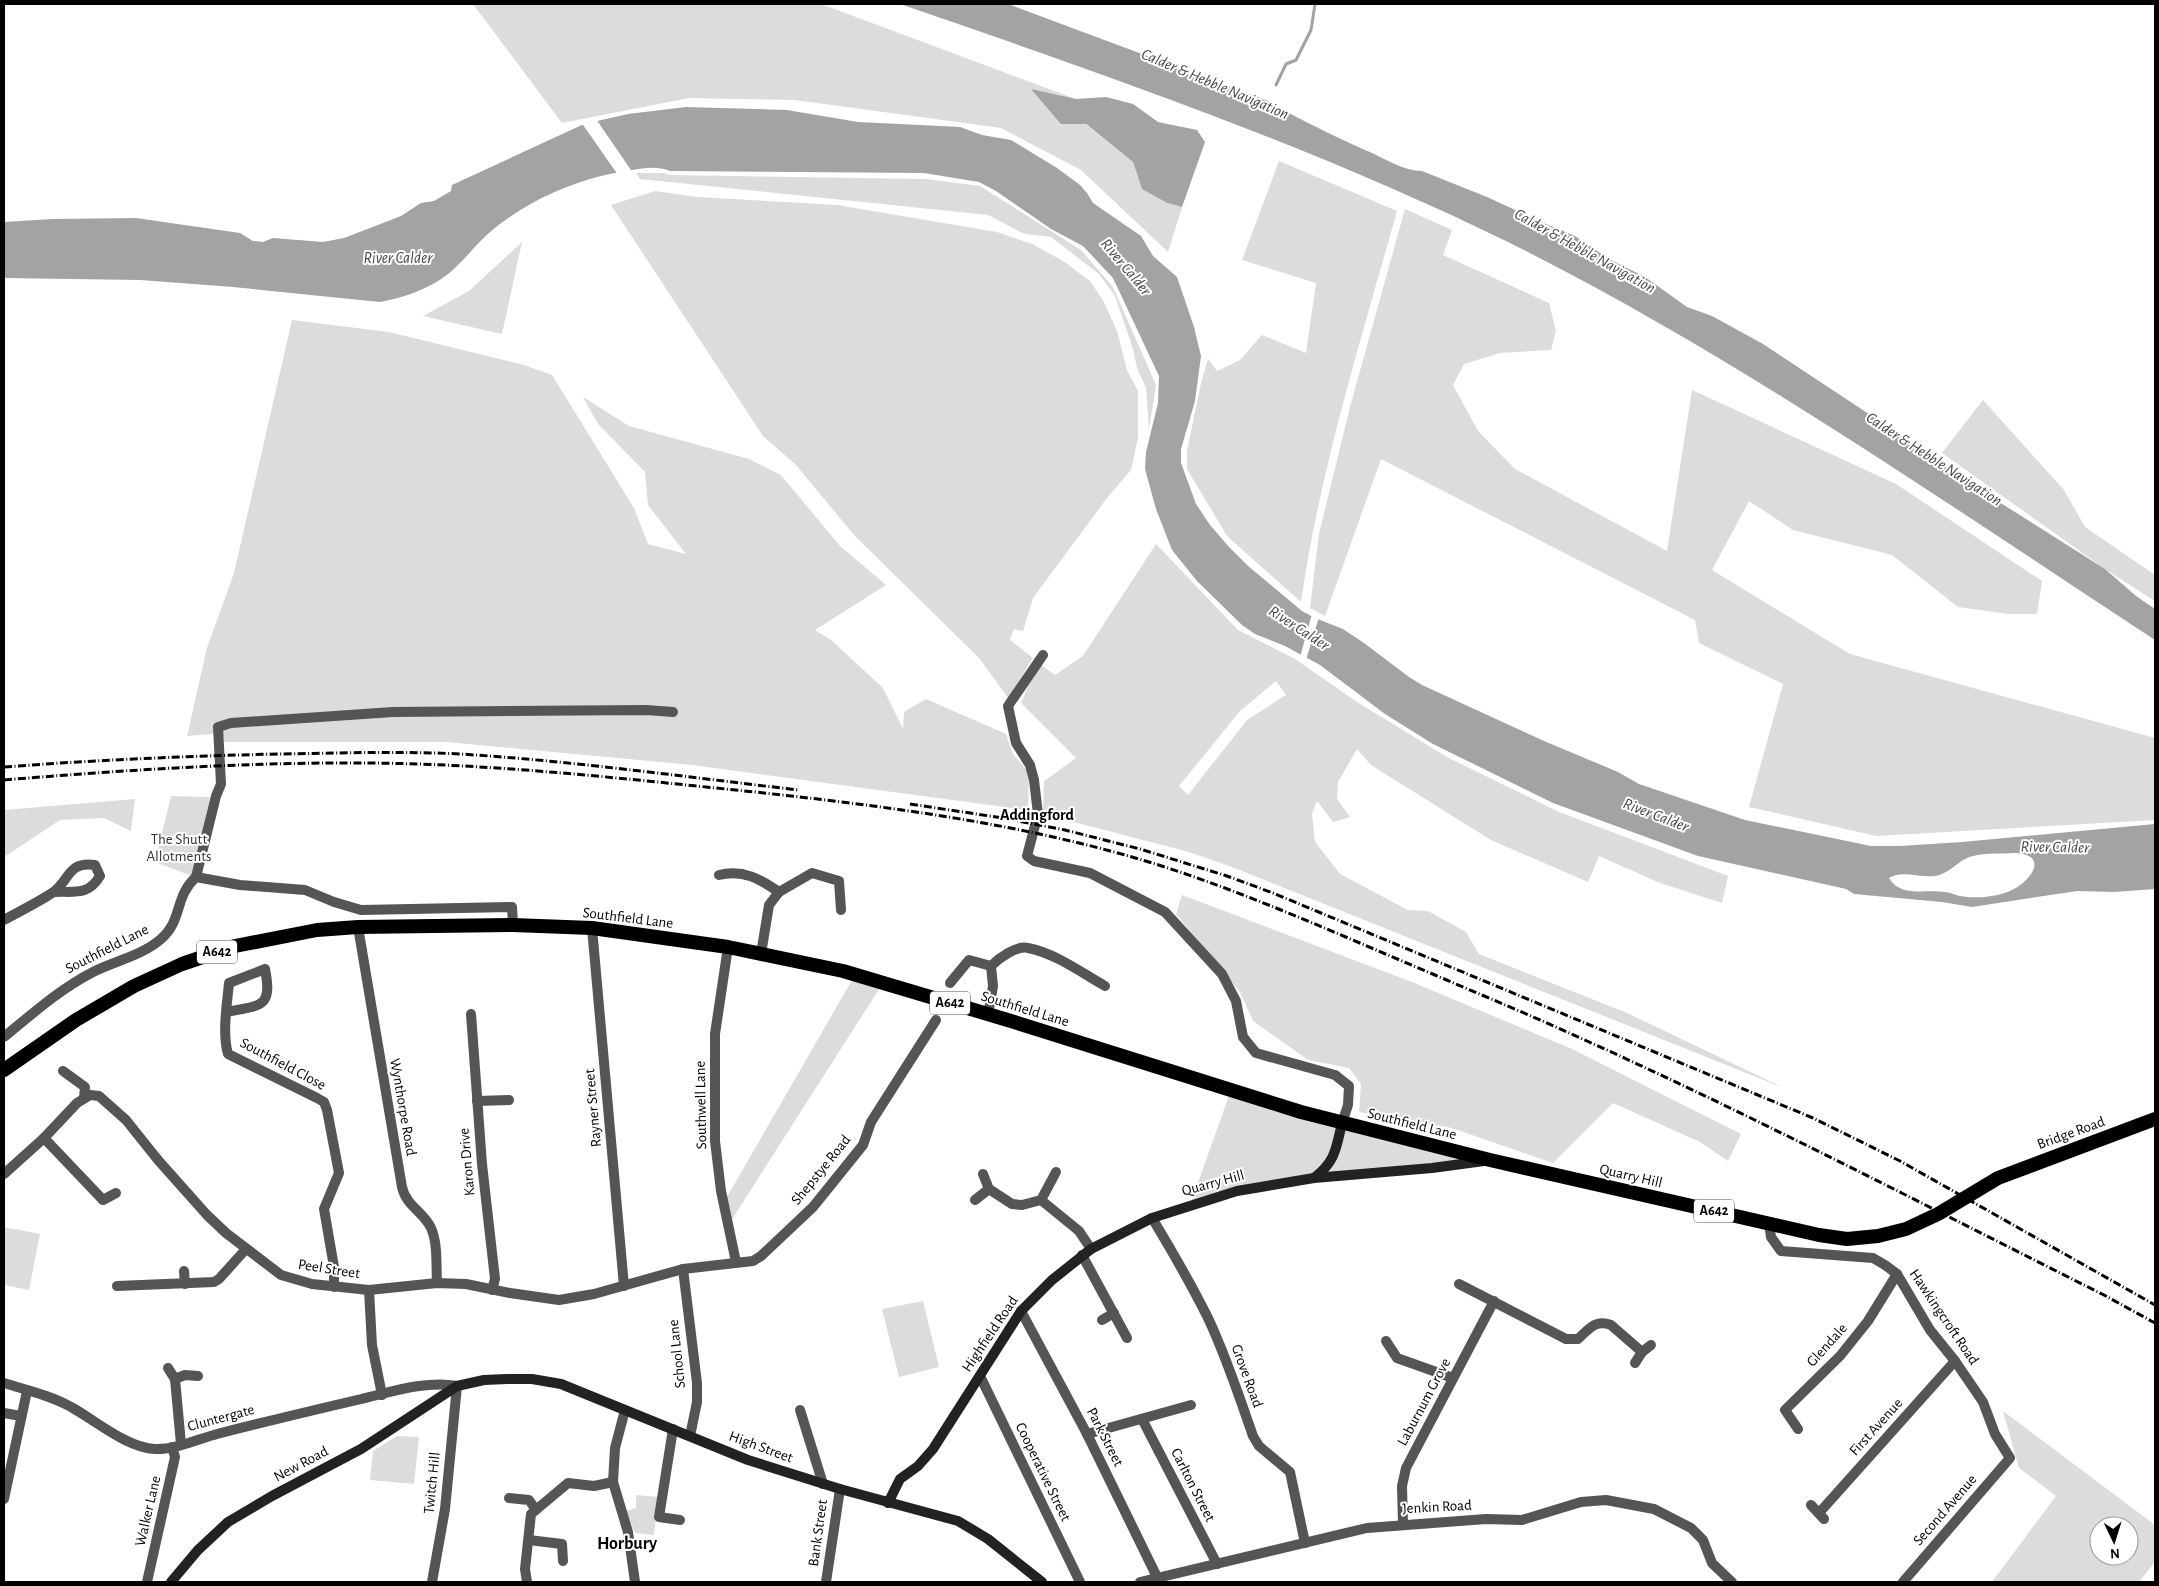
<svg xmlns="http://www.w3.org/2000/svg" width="2159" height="1586" viewBox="0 0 2159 1586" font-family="'Alegreya Sans',sans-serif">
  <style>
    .green { fill: #dcdcdc; fill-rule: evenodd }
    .water { fill: #a3a3a3; fill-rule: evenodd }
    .pier { fill: #fff }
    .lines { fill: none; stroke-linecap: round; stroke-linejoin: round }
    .stream { stroke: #a3a3a3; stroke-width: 3 }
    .minor { stroke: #555; stroke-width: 10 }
    .tertiary { stroke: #555; stroke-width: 10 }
    .secondary { stroke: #222; stroke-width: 10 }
    .trunk { stroke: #000; stroke-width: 14 }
    .rail { stroke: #000; stroke-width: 3; stroke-dasharray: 8 2.5 1 2.5; stroke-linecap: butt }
    .labels { text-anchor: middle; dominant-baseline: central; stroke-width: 4; stroke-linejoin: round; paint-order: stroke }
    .shield { fill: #fff; stroke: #4c4c4c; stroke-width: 1 }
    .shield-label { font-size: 14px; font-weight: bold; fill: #000 }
    .park-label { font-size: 15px; fill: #333; stroke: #fff }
    .street-label { font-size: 15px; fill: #000; stroke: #fff }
    .water-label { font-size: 16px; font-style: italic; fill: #444; stroke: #fff }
    .neighbourhood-label { font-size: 16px; font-weight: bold; fill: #000; stroke: #fff }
    .quarter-label { font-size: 18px; font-weight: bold; fill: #000; stroke: #fff }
  </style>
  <rect width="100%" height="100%" fill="#fff"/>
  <g class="green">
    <path d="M473 4H821L1076 99 1032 90 1085 124 1133 162 1142 189 1167 203 1182 207 1168 252 1081 170 1001 128 795 100 689 98 562 123Z"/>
    <path d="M1279 161 1397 211C1361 340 1320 469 1301 602L1227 536 1187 469V451L1201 383 1208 359 1217 371 1240 360 1262 335 1306 353 1316 283 1242 260Z"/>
    <path d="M636 173H662L670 175 926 179 980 186 1081 250 1113 287 1156 385 1149 429 1146 388 1137 368 1133 349 1115 296 1099 274 1051 237 1025 234 988 215 640 179Z"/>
    <path d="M655 191 697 197 837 205 997 232 1032 244 1063 261 1090 281 1104 302 1117 331 1127 370 1138 391V438L1131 470 1107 498 1033 598 1023 631 1014 629 1010 640 1033 658 1008 698 980 659 854 535 796 465 763 436 611 205Z"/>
    <path d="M1405 209 1452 230 1443 255 1549 303 1556 331 1551 350 1500 353 1464 364 1453 385 1478 431 1515 469 1667 551 1692 390 1896 484 2042 581 2037 614H2008L1958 607 1892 555 1793 530 1749 501 1712 570 1850 654 2155 738V820L1876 836 1749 807 1783 684 1699 643 1695 620 1381 459 1325 616 1310 608 1319 534 1350 407Z"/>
    <path d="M522 242 502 334 423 316 469 291Z"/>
    <path d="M292 320 389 332 524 365 552 375 634 508 648 544 686 554 648 505 645 472 598 424 583 397 629 426 749 459 781 475 840 546 886 585 815 630 831 640 883 688 903 729 904 712 926 699 1006 734 1013 754 1029 773 1028 810 692 765 446 742H224V736L213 734 187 736 207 648 234 573Z"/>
    <path d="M1983 400 2064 490 2085 527 2155 575V601L2105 569 1942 453Z"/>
    <path d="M1156 544 1238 630 1295 659 1357 702 1447 757 1559 812 1728 876 1722 903 1660 883 1599 856 1588 882 1491 840 1371 765 1357 749 1338 782 1337 799 1350 817 1333 822 1317 801 1312 814 1315 842 1340 874 1408 910 1428 911 1466 932 1479 954 1627 1013 1784 1088 1232 867 1189 852 1043 814 1044 781 1076 758 1021 703 1030 682 1041 665 1055 675 1083 656ZM1276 681 1286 695 1247 720 1188 795 1179 786 1240 711Z"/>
    <path d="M171 796 210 797 192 876 155 862Z"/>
    <path d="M135 799 131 831 104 818 60 820 4 857V810Z"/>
    <path d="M1182 895 1412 982 1572 1049 1741 1134 1728 1161 1700 1142 1613 1103 1553 1163 1452 1128 1359 1112 1361 1084 1349 1068 1308 1060 1253 1021 1240 992 1176 914Z"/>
    <path d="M855 975 883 983 729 1224 724 1202Z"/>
    <path d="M1231 1090 1490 1160 1314 1178 1190 1205Z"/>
    <path d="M4 1227 40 1234 29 1290 4 1285Z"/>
    <path d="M923 1301 939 1367 899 1377 882 1309Z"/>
    <path d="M2003 1411 2155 1525V1562L2139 1582H1992L2056 1496 2019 1468ZM2099 1526H2129V1556H2099Z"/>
    <path d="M397 1436 419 1437 414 1484 370 1480 373 1451Z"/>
    <path d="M636 1495 658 1497 654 1535 635 1533 626 1511 636 1508Z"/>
  </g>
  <g class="water">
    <path d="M900 4H1008L1268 101C1302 121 1336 137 1372 153 1387 160 1405 171 1422 171L1487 197 1541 222 1575 236 1609 259 1645 277 1687 307 1712 316 1763 344 1881 422 1977 488 2105 569 2136 596 2155 609V640C1944 502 1735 355 1508 242 1312 146 1106 75 900 4Z"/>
    <path d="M1031 89 1076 99 1106 97 1133 104 1158 122 1197 130 1205 142 1182 207 1167 203 1142 189 1133 162 1086 124H1061Z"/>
    <path d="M686 107 787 110 858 122 960 127 982 135 1011 140 1057 168 1080 185 1087 193 1093 203 1141 236 1153 256 1177 277 1194 327 1201 356 1195 401 1181 449V463L1196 504 1210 525 1229 547 1248 566 1302 611 1315 618 1343 629 1364 643 1409 677 1422 685 1544 741 1618 772 1639 784 1745 820 1871 846H1900L1962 842 2155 824V889L2114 892 2077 891 1972 907 1942 902 1854 894 1846 889 1698 856 1553 803 1433 744 1385 714 1320 665 1285 646 1255 634 1242 625 1197 581 1172 550 1156 509 1145 469 1146 452 1158 403 1159 376 1113 278 1083 246 1051 229 996 191 979 182 924 173 670 171C656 165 640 169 625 171 577 179 528 200 490 232 474 246 461 265 444 277 426 290 402 298 380 302L233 287 140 280 4 278V222L53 219 136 218 240 233 253 241 263 242 273 238 323 242 344 238 401 216 421 203 434 201 451 191 452 185 584 124 628 114ZM2015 853C2049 854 2032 881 2012 890 1998 897 1975 899 1960 896 1955 895 1950 892 1945 892 1926 889 1901 898 1889 878 1902 870 1919 878 1935 876 1948 874 1954 865 1965 859 1978 852 2000 854 2015 853Z"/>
  </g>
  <g class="pier">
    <path d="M596 119 633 173 618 175 581 122Z"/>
    <path d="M1312 614 1319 617 1306 660 1300 657Z"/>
  </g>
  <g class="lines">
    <path class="stream" d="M1276 85 1286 64 1296 60 1311 30 1315 4"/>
    <g class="minor">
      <path d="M1043 655 1008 706 1016 743 1030 765 1034 780 1038 814 1027 856 1034 861 1090 873 1165 912 1222 974 1236 1001 1243 1037 1256 1053 1335 1075 1349 1086 1348 1105 1342 1123"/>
      <path d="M719 875C743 869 760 879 779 892L812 873 839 881 841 910"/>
      <path d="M196 877 216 796 221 784 218 727 231 723 393 712 646 710 673 712"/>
      <path d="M4 920C20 911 37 903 52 893 70 881 67 861 95 865L100 876C88 896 75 891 54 892"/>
      <path d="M358 927 402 1187C406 1206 424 1212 431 1228 438 1243 436 1266 437 1283"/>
      <path d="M592 928 624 1286"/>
      <path d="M728 947 715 1034V1141L721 1191 736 1262"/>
      <path d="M761 954 769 905 779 892"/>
      <path d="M950 983 969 960 991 966"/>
      <path d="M227 1012C260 1005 273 1009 265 969L229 983C227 1005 222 1033 228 1054L317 1098 324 1102 327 1110 339 1173 324 1209 334 1267V1287"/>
      <path d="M471 1014 482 1164 495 1279 492 1290"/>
      <path d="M988 1015 993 986 991 966C999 958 1017 945 1028 948 1055 953 1082 973 1105 986"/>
      <path d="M4 1037C32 1014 60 989 93 972 115 961 143 955 161 939 183 920 174 897 196 877L240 885 305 890 334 902 361 910 512 907 513 925"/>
      <path d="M63 1071 85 1087 84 1098"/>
      <path d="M477 1101 509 1100"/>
      <path d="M44 1138 103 1200 116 1193"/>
      <path d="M4 1174 44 1138 77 1103 90 1095 99 1096 126 1120 158 1160 207 1215 226 1233 281 1275 312 1284 369 1290 437 1283 466 1284 510 1293 559 1300 594 1294 683 1269 753 1261 761 1256 813 1207 863 1145 871 1122 936 1020"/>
      <path d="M983 1174 989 1189 1012 1204 1022 1205 1041 1200 1079 1231 1091 1249"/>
      <path d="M975 1200 989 1189"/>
      <path d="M1041 1200 1056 1172"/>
      <path d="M1152 1218C1172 1251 1191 1284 1208 1318 1226 1356 1239 1396 1253 1436L1259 1446 1290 1472 1305 1543"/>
      <path d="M1769 1223 1771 1237 1781 1251 1873 1258 1885 1265 1897 1274 1930 1330 1955 1361 1983 1402 1995 1434 2010 1458 1903 1582"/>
      <path d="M1082 1255 1127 1338"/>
      <path d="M683 1269 697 1383V1402L690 1436"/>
      <path d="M184 1271 185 1284"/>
      <path d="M1459 1284 1566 1339H1578C1589 1329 1595 1319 1611 1325L1642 1352"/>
      <path d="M117 1286 214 1282 219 1279 246 1249"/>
      <path d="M369 1290 372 1345 382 1395"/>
      <path d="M1021 1311 1087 1434 1158 1579"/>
      <path d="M1102 1320 1114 1313"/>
      <path d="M1386 1341 1397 1358 1453 1378"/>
      <path d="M1635 1363 1642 1352 1651 1345"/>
      <path d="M168 1368 175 1379"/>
      <path d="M980 1376 1080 1582"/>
      <path d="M800 1410 823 1484"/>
      <path d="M4 1413 21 1416"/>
      <path d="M1142 1419 1217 1564"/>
      <path d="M673 1429 659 1517 680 1520"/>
      <path d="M1798 1429 1785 1410 1840 1356 1868 1321 1897 1274"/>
      <path d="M1087 1434 1191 1405"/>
      <path d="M181 1444 175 1379 185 1375 198 1376"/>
      <path d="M509 1498 529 1500 536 1510"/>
      <path d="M4 1499 27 1391"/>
      <path d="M1811 1505 1824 1519"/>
      <path d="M1819 1513 1955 1361"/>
      <path d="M1403 1524 1402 1486 1406 1468 1494 1301"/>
      <path d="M529 1540 562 1544 563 1561"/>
      <path d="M147 1582 175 1457 172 1447"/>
      <path d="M527 1582 525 1569 531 1514 568 1483 594 1486 613 1482"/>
      <path d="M826 1582 840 1489"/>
      <path d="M1140 1582 1367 1528 1486 1519 1522 1520 1581 1502 1606 1500 1654 1509 1691 1528 1703 1540 1712 1563 1732 1582"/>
    </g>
    <g class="tertiary">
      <path d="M4 1383C26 1390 50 1395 71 1407 95 1420 127 1448 155 1449 175 1450 198 1439 217 1434 264 1422 310 1411 357 1400 388 1393 425 1380 457 1386L445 1509 432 1582"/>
      <path d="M625 1410 615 1448 613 1482 628 1532 635 1582"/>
    </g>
    <g class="secondary">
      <path d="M1314 1178C1336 1161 1336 1148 1342 1123"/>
      <path d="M888 1503 900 1479 918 1466 933 1449 1021 1311 1052 1280 1091 1249 1152 1218 1237 1191 1314 1178 1432 1168 1484 1161"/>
      <path d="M171 1582 198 1550 228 1522 272 1496 361 1449 457 1386 484 1380 507 1379H532L561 1384 748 1460 840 1489 958 1521 988 1539 1042 1582"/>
    </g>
    <path class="trunk" d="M4 1070 76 1020 134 986 182 964 235 946 317 930 358 927 513 925 592 928 728 947 843 971 1011 1021 1301 1112 1490 1160 1819 1235 1847 1239 1878 1236 1906 1229 1938 1214 1998 1178 2155 1119"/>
    <g class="rail">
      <path d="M4 767C96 760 187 756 280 754 340 753 400 751 460 754 573 761 686 777 799 790"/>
      <path d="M4 780C125 770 247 762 369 763 498 764 626 779 755 792 893 807 1035 825 1168 868 1259 898 1347 938 1435 975 1486 997 1537 1018 1587 1041 1762 1120 1932 1209 2104 1295L2155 1323"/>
      <path d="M910 804 1003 818 1065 830 1140 849 1227 876 1273 893 1813 1118 1900 1161 2155 1305"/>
    </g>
  </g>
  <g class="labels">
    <g class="shield">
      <rect x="197" y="940.5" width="40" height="23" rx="4"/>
      <rect x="930" y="991.5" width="40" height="23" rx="4"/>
      <rect x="1694" y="1199.5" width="40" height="23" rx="4"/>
    </g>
    <g class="shield-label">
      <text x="217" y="952">A642</text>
      <text x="950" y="1003">A642</text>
      <text x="1714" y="1211">A642</text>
    </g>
    <g class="park-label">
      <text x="179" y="839">The Shutt<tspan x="179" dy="17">Allotments</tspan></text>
    </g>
    <g class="street-label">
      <text transform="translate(628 918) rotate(7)">Southfield Lane</text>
      <text transform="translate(107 949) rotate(-27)">Southfield Lane</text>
      <text transform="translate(1025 1009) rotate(17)">Southfield Lane</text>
      <text transform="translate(283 1064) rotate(28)">Southfield Close</text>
      <text transform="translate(701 1105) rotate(-91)">Southwell Lane</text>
      <text transform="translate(403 1107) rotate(80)">Wynthorpe Road</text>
      <text transform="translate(593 1108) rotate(-95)">Rayner Street</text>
      <text transform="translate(1412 1124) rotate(14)">Southfield Lane</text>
      <text transform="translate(2071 1133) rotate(-20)">Bridge Road</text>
      <text transform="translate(467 1162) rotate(-95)">Karon Drive</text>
      <text transform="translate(821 1170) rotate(-51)">Shepstye Road</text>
      <text transform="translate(1631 1176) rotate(13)">Quarry Hill</text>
      <text transform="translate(1213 1183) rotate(-15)">Quarry Hill</text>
      <text transform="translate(329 1269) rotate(9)">Peel Street</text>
      <text transform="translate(1944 1317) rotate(56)">Hawkingcroft Road</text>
      <text transform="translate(990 1334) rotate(-56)">Highfield Road</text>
      <text transform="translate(1827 1345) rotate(-48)">Glendale</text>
      <text transform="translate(677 1354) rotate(-96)">School Lane</text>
      <text transform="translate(1247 1376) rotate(70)">Grove Road</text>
      <text transform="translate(1424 1402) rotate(-62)">Laburnum Grove</text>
      <text transform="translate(221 1418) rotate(-15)">Cluntergate</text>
      <text transform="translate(1876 1427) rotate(-48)">First Avenue</text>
      <text transform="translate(1105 1437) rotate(63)">Park Street</text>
      <text transform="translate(761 1447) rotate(20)">High Street</text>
      <text transform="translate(301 1464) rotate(-28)">New Road</text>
      <text transform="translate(1043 1472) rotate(64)">Cooperative Street</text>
      <text transform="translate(432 1483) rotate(-84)">Twitch Hill</text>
      <text transform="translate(1193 1485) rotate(63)">Carlton Street</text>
      <text transform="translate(1437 1507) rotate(-3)">Jenkin Road</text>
      <text transform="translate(1945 1510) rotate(-49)">Second Avenue</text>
      <text transform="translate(148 1511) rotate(-77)">Walker Lane</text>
      <text transform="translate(818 1533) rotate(-82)">Bank Street</text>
    </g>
    <g class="water-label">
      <text transform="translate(1215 84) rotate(23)">Calder &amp; Hebble Navigation</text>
      <text transform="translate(1585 251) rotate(29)">Calder &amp; Hebble Navigation</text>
      <text x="398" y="258">River Calder</text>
      <text transform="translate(1126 267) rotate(50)">River Calder</text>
      <text transform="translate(1934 459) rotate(33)">Calder &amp; Hebble Navigation</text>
      <text transform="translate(1299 628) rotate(33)">River Calder</text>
      <text transform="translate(1656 815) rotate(21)">River Calder</text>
      <text transform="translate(2055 847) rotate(1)">River Calder</text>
    </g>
    <g class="neighbourhood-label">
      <text x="1037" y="815">Addingford</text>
    </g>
    <g class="quarter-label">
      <text x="627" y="1544">Horbury</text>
    </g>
  </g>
  <rect width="2159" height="1586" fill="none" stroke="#000000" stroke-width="10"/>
  <g transform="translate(2114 1541) rotate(176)"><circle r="24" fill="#ffffff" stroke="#999999"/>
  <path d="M0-4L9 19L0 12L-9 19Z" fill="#000000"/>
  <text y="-8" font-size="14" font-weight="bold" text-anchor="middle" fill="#000000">N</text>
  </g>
</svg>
